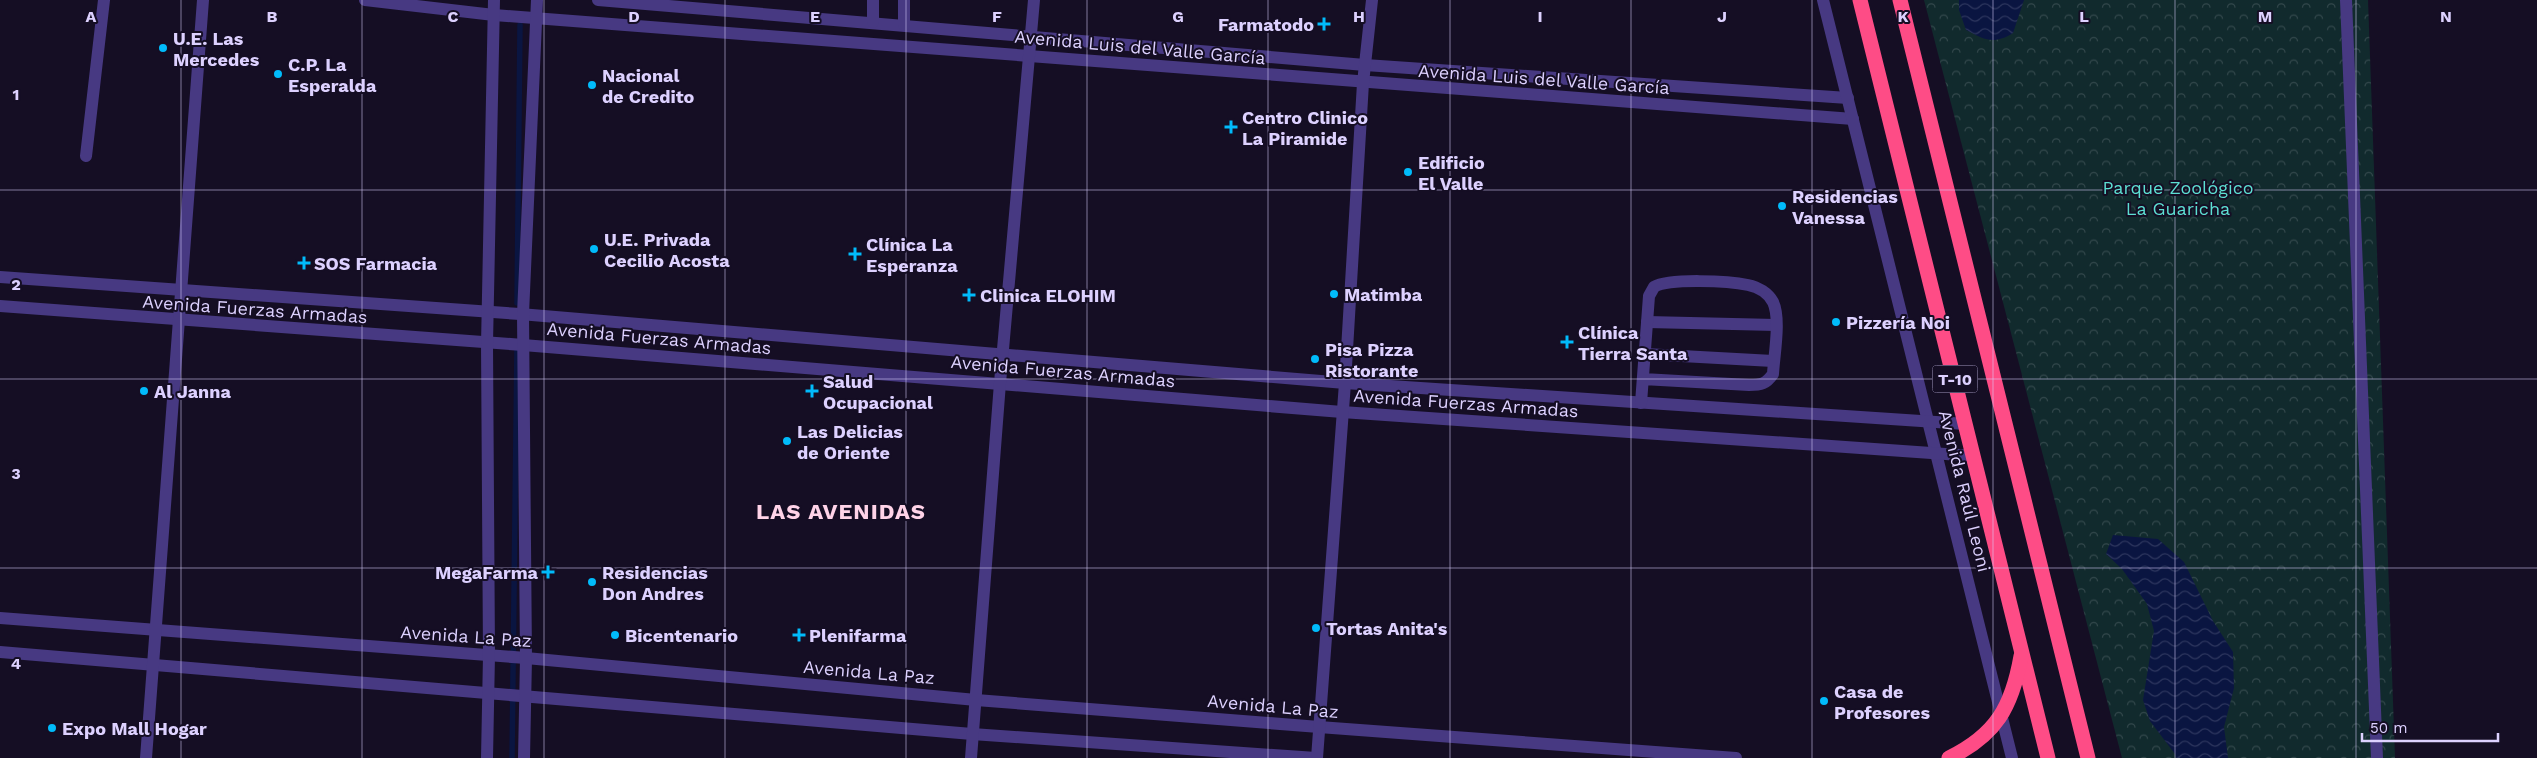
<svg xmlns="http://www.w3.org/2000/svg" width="2537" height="758" viewBox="0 0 2537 758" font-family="'Work Sans',sans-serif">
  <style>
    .park { fill: url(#park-crowns) }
    .water { fill: url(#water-waves) }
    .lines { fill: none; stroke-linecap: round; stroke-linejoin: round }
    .stream { stroke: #0a1541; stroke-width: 5.5 }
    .minor { stroke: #473982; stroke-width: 12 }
    .highway { stroke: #fe4c86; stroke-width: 15 }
    .grid { fill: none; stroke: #ddd1ff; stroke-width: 1; stroke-opacity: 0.55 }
    .poi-dot { fill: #01bbfb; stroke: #150e24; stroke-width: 2 }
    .labels { text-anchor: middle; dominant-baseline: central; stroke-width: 4; stroke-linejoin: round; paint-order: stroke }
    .shield { fill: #150e24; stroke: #a196bd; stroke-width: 1 }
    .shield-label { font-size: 16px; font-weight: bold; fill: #ddd1ff }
    .poi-label { font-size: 18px; font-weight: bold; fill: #ddd1ff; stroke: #150e24; text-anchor: start }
    .street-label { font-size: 18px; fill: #ddd1ff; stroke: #150e24 }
    .park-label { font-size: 18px; fill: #5ddfd3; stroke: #150e24 }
    .district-label { font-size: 22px; font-weight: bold; letter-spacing: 1px; fill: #ffd3e8; stroke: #150e24 }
    .grid-label { font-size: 16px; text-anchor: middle; font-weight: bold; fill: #ddd1ff; stroke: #150e24; stroke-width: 4; stroke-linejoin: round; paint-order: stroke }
  </style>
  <defs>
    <pattern id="park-crowns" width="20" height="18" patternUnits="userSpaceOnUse" patternTransform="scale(1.25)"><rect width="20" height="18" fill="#112a2d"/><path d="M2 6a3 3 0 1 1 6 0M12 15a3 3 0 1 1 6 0" fill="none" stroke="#33484c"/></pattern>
    <pattern id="water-waves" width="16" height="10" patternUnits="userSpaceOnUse" patternTransform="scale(1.25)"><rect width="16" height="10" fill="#0a1541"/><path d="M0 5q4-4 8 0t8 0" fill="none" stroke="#2d365e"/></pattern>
  </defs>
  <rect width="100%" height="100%" fill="#150e24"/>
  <path class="park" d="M1924 0H2368L2395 758H2122Z"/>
  <g class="water">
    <path d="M1959 0H2024L2013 33C1994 45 1985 40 1966 30L1959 10Z"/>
    <path d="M2113 535 2158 539 2184 562 2213 621 2233 652 2234 688 2224 727 2228 758H2176L2175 754 2150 721 2143 700 2154 631 2147 604 2122 569 2106 554Z"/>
  </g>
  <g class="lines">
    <g class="stream">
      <path d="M517 303 520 25"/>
      <path d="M512 758 517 345"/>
    </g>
    <g class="minor">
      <path d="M365 0 494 15 1853 119"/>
      <path d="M598 0 1365 65 1848 98"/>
      <path d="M904 0V25"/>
      <path d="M1823 0 2012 758"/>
      <path d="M2346 0 2377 758"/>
      <path d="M873 22V0"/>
      <path d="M86 156 104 0"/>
      <path d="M0 277 520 314 1345 383 1966 424"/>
      <path d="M0 306 523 345 1342 412 1974 456"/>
      <path d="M1647 322 1776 325"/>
      <path d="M1645 354 1773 361"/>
      <path d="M1641 403 1649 296 1654 287C1669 278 1729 281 1748 285 1758 287 1768 293 1773 302 1781 319 1774 355 1773 374 1766 384 1761 385 1749 385L1643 379"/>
      <path d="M0 618 526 658 976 700 1319 727 1736 758"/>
      <path d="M0 652 972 734 1316 758"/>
      <path d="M146 758 203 0"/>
      <path d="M487 758 489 655 487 344 494 0"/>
      <path d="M524 758 526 658 523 314 537 0"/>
      <path d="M971 758 1000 383 1034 0"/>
      <path d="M1317 758 1345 383 1363 83 1372 0"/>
    </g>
    <g class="highway">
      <path d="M1860 0 2048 758"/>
      <path d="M1900 0 2088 758"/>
      <path d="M1949 758C1996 735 2012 707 2021 656"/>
    </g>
  </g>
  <path class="grid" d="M181 0V758M362 0V758M544 0V758M725 0V758M906 0V758M1087 0V758M1268 0V758M1450 0V758M1631 0V758M1812 0V758M1993 0V758M2175 0V758M2356 0V758M0 190H2537M0 379H2537M0 568H2537"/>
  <g class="poi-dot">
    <path d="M1321.5 16.5h5v5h5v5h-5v5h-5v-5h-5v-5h5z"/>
    <circle cx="163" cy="48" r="5"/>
    <circle cx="278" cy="74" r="5"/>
    <circle cx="592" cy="85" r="5"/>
    <path d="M1228.5 119.5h5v5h5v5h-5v5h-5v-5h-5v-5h5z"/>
    <circle cx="1408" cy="172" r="5"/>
    <circle cx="1782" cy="206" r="5"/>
    <circle cx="594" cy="249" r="5"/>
    <path d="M852.5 246.5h5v5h5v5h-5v5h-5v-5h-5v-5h5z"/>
    <path d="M301.5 255.5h5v5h5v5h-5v5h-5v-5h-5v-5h5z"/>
    <circle cx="1334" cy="294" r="5"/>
    <path d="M966.5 287.5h5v5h5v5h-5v5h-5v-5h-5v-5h5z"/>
    <circle cx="1836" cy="322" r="5"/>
    <path d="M1564.5 334.5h5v5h5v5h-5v5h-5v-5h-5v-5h5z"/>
    <circle cx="1315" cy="359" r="5"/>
    <circle cx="144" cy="391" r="5"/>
    <path d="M809.5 383.5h5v5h5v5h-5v5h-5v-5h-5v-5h5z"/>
    <circle cx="787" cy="441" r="5"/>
    <path d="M545.5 564.5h5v5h5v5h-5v5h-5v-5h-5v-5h5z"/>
    <circle cx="592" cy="582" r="5"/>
    <circle cx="1316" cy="628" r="5"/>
    <circle cx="615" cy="635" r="5"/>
    <path d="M796.5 627.5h5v5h5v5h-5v5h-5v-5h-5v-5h5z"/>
    <circle cx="1824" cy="701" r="5"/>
    <circle cx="52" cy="728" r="5"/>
  </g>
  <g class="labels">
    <rect class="shield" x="1932.5" y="365.5" width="45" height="27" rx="4"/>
    <g class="shield-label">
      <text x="1955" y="379">T-10</text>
    </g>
    <g class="poi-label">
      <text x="1314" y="24" text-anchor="end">Farmatodo</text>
      <text x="173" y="38">U.E. Las<tspan x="173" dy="21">Mercedes</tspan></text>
      <text x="288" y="64">C.P. La<tspan x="288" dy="21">Esperalda</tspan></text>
      <text x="602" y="75">Nacional<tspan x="602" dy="21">de Credito</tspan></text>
      <text x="1242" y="117">Centro Clinico<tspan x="1242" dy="21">La Piramide</tspan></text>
      <text x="1418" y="162">Edificio<tspan x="1418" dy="21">El Valle</tspan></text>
      <text x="1792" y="196">Residencias<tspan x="1792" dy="21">Vanessa</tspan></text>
      <text x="604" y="239">U.E. Privada<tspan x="604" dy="21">Cecilio Acosta</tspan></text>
      <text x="866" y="244">Clínica La<tspan x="866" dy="21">Esperanza</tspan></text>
      <text x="314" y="263">SOS Farmacia</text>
      <text x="1344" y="294">Matimba</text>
      <text x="980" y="295">Clinica ELOHIM</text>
      <text x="1846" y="322">Pizzería Noi</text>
      <text x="1578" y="332">Clínica<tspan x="1578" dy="21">Tierra Santa</tspan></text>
      <text x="1325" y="349">Pisa Pizza<tspan x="1325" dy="21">Ristorante</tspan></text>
      <text x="823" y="381">Salud<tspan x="823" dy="21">Ocupacional</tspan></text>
      <text x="154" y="391">Al Janna</text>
      <text x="797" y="431">Las Delicias<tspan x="797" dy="21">de Oriente</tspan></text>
      <text x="538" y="572" text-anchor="end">MegaFarma</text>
      <text x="602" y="572">Residencias<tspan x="602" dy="21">Don Andres</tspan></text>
      <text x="1326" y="628">Tortas Anita's</text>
      <text x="625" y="635">Bicentenario</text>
      <text x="809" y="635">Plenifarma</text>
      <text x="1834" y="691">Casa de<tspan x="1834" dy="21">Profesores</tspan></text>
      <text x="62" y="728">Expo Mall Hogar</text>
    </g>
    <g class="street-label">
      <text transform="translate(1140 47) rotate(5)">Avenida Luis del Valle García</text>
      <text transform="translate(1544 79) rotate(4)">Avenida Luis del Valle García</text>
      <text transform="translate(255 309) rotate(4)">Avenida Fuerzas Armadas</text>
      <text transform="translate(659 338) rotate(5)">Avenida Fuerzas Armadas</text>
      <text transform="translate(1063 371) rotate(5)">Avenida Fuerzas Armadas</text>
      <text transform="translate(1466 403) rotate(4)">Avenida Fuerzas Armadas</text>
      <text transform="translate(1965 491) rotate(76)">Avenida Raúl Leoni</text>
      <text transform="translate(466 636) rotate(4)">Avenida La Paz</text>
      <text transform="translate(869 672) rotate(5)">Avenida La Paz</text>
      <text transform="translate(1273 706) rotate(5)">Avenida La Paz</text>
    </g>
    <g class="park-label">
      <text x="2178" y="187">Parque Zoológico<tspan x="2178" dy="21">La Guaricha</tspan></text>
    </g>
    <g class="district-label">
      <text x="841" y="511">LAS AVENIDAS</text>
    </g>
  </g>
  <g class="grid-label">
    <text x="91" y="22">A</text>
    <text x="272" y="22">B</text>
    <text x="453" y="22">C</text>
    <text x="634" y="22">D</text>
    <text x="815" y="22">E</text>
    <text x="997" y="22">F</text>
    <text x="1178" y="22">G</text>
    <text x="1359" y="22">H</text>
    <text x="1540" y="22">I</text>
    <text x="1722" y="22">J</text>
    <text x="1903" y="22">K</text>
    <text x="2084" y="22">L</text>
    <text x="2265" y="22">M</text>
    <text x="2446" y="22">N</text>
    <text x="16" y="100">1</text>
    <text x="16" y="290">2</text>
    <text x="16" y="479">3</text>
    <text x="16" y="669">4</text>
  </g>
  <path d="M2362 733v8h136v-8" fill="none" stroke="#ddd1ff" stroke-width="2.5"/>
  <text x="2370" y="733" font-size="15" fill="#ddd1ff" stroke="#150e24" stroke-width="4" paint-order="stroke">50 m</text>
</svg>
